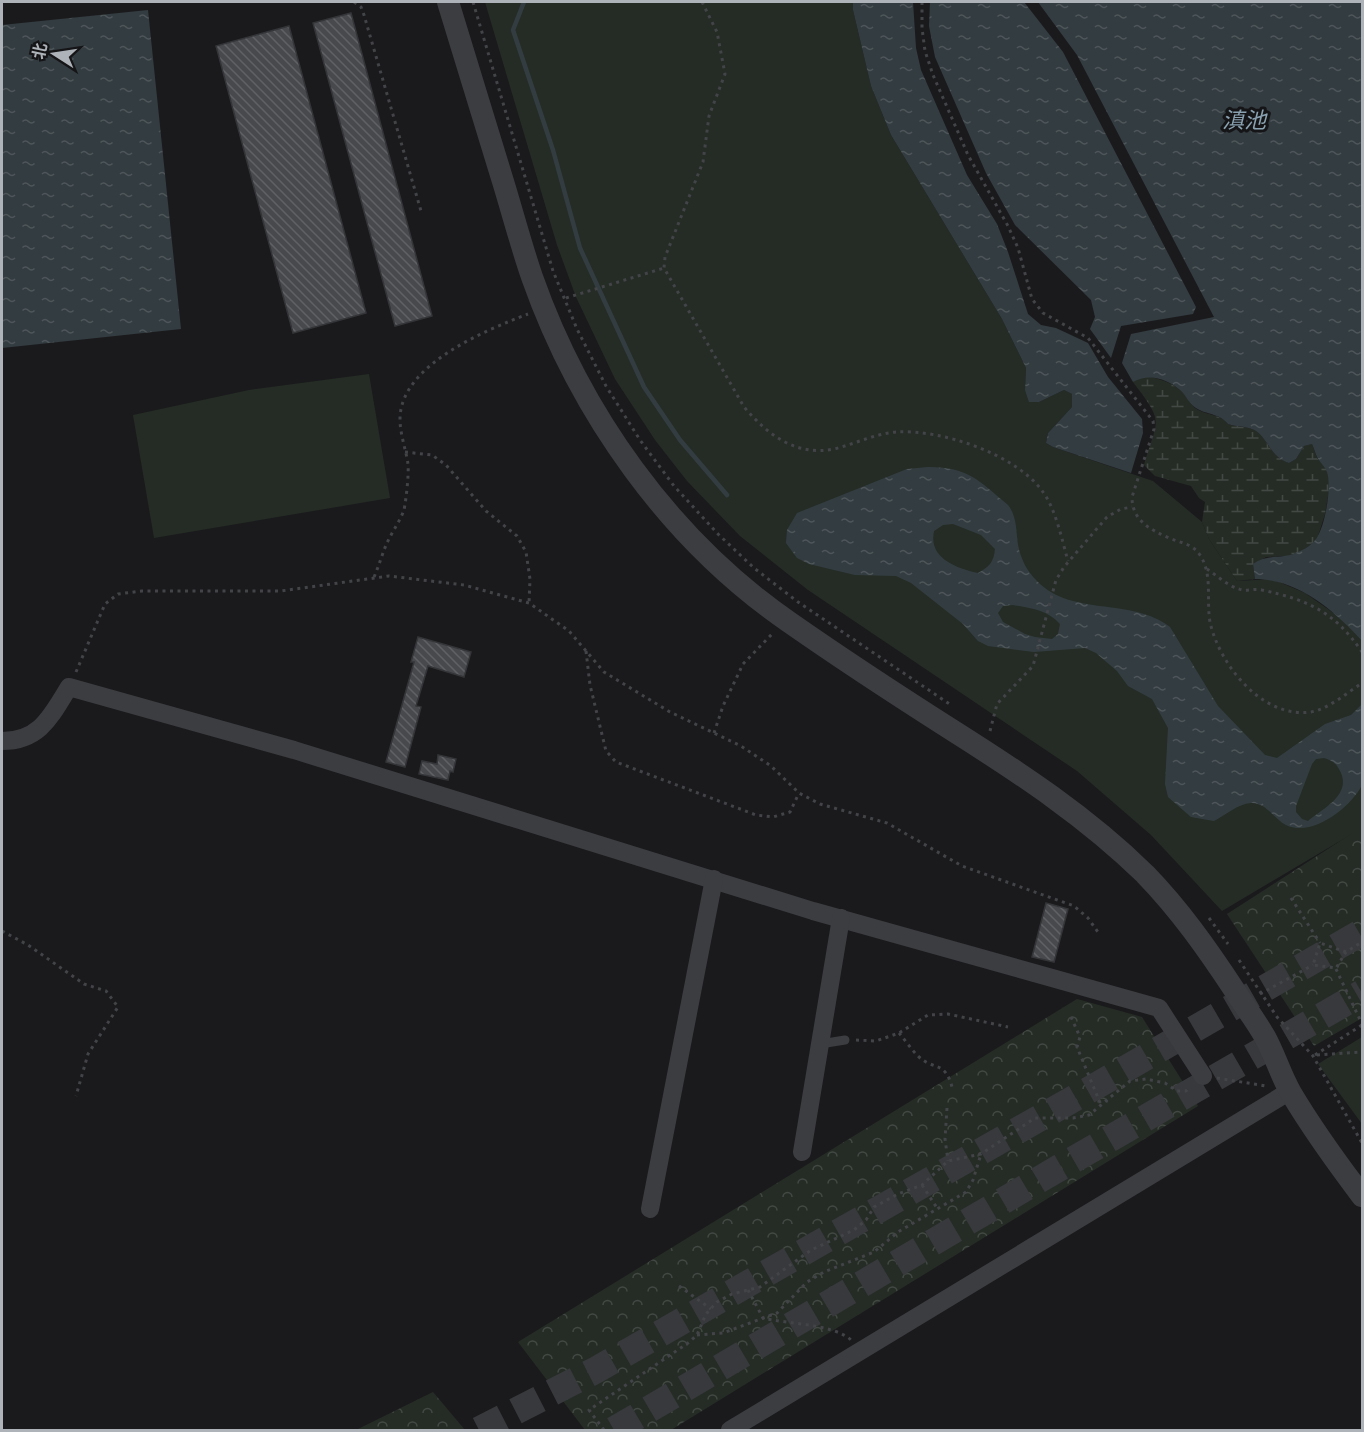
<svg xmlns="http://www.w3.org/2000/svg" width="1364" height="1432" viewBox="0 0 1364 1432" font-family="Poppins,'Noto Sans SC',sans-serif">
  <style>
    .green { fill: #252c25 }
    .forest { fill: url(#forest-crowns) }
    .wetland { fill: url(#wetland-marsh) }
    .water { fill: url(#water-ripples); fill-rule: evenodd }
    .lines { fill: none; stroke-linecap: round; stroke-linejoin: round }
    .stream { stroke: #333c41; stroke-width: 4.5 }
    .building { fill: url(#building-back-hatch); stroke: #343538; stroke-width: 1.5 }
    .primary-tunnel { stroke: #38393c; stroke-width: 27; stroke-dasharray: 27 14; stroke-linecap: butt }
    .path { stroke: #424448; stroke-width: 3; stroke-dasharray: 3 4.5; stroke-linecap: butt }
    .service { stroke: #3c3d41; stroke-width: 9 }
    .minor { stroke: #3c3d41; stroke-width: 18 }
    .tertiary { stroke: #3c3d41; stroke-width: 22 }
    .labels { text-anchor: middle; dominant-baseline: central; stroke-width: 6; stroke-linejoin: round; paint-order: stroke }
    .water-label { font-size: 22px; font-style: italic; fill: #8aa2b1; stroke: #151517 }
  </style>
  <defs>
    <pattern id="forest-crowns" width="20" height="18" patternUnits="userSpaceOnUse" patternTransform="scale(1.5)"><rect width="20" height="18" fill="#252c25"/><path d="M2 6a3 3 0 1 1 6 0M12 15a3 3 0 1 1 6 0" fill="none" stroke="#424843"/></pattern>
    <pattern id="wetland-marsh" width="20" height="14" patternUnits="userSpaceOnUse" patternTransform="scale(1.5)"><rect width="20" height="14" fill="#252c25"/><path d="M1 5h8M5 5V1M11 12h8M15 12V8" fill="none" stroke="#424843"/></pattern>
    <pattern id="water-ripples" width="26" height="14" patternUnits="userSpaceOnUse" patternTransform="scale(1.5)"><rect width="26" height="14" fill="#333c41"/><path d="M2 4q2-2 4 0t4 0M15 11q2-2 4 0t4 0" fill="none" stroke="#4e565a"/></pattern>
    <pattern id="building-back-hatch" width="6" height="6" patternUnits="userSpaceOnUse" patternTransform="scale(1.5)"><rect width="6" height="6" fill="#47494c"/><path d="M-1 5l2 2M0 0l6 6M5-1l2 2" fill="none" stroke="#5f6164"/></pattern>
  </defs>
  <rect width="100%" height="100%" fill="#1a1a1c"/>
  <g class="green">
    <path d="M485 2H853V10L871 86 891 135 1002 319 1026 368 1025 390 1039 402 1064 390 1072 394V407L1048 433 1046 443 1053 447 1153 481 1202 522 1209 539 1237 581 1272 579 1305 593 1342 619 1362 641V828L1222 911 1151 835 1077 771 808 590 740 536 687 481 655 440 615 379 576 297 557 245Z"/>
    <path d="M369 374 390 498 154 538 133 415 249 390Z"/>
    <path d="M1362 1037V1124L1318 1064Z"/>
  </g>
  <g class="forest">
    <path d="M1362 827V1018L1314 1046 1227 914Z"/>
    <path d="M1077 999 1142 1017 1198 1106 671 1430H585L518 1342Z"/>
    <path d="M433 1392 465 1430H356Z"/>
  </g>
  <path class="wetland" d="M1144 376C1157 378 1169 381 1180 390 1186 394 1189 403 1195 408 1206 416 1219 413 1228 424 1237 427 1249 426 1256 431 1269 440 1270 457 1289 463L1296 459 1304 446 1312 444 1317 458 1327 469 1330 484 1325 514 1318 536 1314 542 1302 551 1288 556 1266 557 1253 564 1255 579 1237 581 1209 539 1202 522 1205 502 1199 498 1191 486 1155 476 1144 465C1157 418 1166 425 1133 382Z"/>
  <g class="water">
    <path d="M853 2H913L916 48 921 70 967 175 997 224 1008 252 1028 314 1041 325 1056 328 1088 343 1108 377 1142 419 1143 433 1131 473 1053 447 1046 443 1048 433 1072 407V394L1064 390 1039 402H1029L1025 390 1026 368 1002 319 891 135 871 86 853 10Z"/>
    <path d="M930 2H1024L1063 52 1196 307 1193 314 1121 326 1111 358 1090 329 1095 317 1091 300 1015 225 986 173 935 57 929 26Z"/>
    <path d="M1038 2H1362V641C1335 611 1298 579 1255 579L1253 564C1266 554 1279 559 1293 554 1301 551 1310 547 1316 539 1325 527 1332 487 1327 472 1325 466 1320 463 1317 457 1315 453 1314 448 1312 444L1304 446 1296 459 1289 463C1270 457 1269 440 1256 431 1249 426 1237 427 1228 424 1219 413 1207 415 1196 408 1189 404 1186 395 1180 390 1166 378 1149 373 1133 382L1122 363 1131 334 1214 317 1077 55Z"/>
    <path d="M148 10 181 329 2 348V25Z"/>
    <path d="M928 467C969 467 979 481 1008 505 1017 516 1016 532 1018 545 1021 560 1027 571 1037 581 1071 617 1132 597 1170 627L1218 706 1265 755 1277 758 1325 724 1351 715 1362 704V785C1351 807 1312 838 1286 825 1274 819 1266 802 1251 803 1237 804 1226 815 1214 821L1191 817 1168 797 1165 784 1168 728 1152 699 1128 686 1117 671 1096 653 1085 648 1034 652 988 646 978 641 963 624 911 583 896 576 855 575 809 564 797 558 786 543 787 530 797 513 907 469ZM953 524 981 535 995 549C994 562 989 567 978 573 956 568 928 558 934 531L943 525ZM1013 605C1030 608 1048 610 1060 624L1058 634 1052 639 1035 637 1025 634 1003 622 998 613 1003 606ZM1324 758C1331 760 1336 763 1339 769 1354 794 1323 808 1308 821L1302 819 1296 812V806L1312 764 1316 759Z"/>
  </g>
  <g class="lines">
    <path class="stream" d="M524 2 513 30 553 150 580 248 644 387 680 440 727 495"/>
  </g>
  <g class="building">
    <path d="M351 13 432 316 395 326 313 23Z"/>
    <path d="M289 26 366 313 293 333 216 46Z"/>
    <path d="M418 637 471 652 464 677 428 666 416 706 421 707 405 767 386 762 414 662H411Z"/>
    <path d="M438 755 456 759 453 772 450 771 448 780 419 774 422 761 437 764Z"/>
    <path d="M1046 903 1068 909 1054 962 1032 957Z"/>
  </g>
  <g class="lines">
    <g class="primary-tunnel">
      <path d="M479 1430 596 1370 1089 1090 1362 932"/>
      <path d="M614 1430 1059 1168 1362 993"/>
    </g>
    <g class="path">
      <path d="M354 2 361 7 364 15 421 211"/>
      <path d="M473 2 553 271 577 329 606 386 640 440 674 486 718 534 754 568 798 602 951 705"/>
      <path d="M702 2 717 32 725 74 709 116 703 162 665 257 664 268 744 407C767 434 796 457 834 449 855 444 874 434 896 432 941 429 1016 454 1043 492 1056 510 1062 540 1068 561"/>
      <path d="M922 2V28L925 51 933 75 968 155 1008 226 1018 248 1032 299 1043 313 1088 338 1153 421 1154 429 1132 497C1132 520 1149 529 1169 538 1180 543 1192 543 1200 555 1213 575 1206 599 1210 622 1219 664 1262 719 1311 712 1328 709 1347 693 1362 683"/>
      <path d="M566 298 664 268"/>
      <path d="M405 452 432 455 446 465 486 511 517 536 526 552 530 579 529 603"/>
      <path d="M1207 569C1216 575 1228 586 1239 589 1245 592 1254 588 1262 590 1308 600 1335 612 1362 652"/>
      <path d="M374 577C379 566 382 554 387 543 392 532 400 521 404 510 406 500 409 475 408 464 406 450 400 434 400 419 400 365 486 330 528 314"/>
      <path d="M586 651 590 685 606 751 616 762 756 815 773 817 790 812 799 793"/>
      <path d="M76 672 105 604 118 594 142 591H281L389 576 464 585 529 603 569 631 604 672 670 712 741 746 771 766 799 793 820 804 887 823 962 866 1074 906 1088 918 1100 935"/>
      <path d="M990 731 997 704 1033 666 1056 580 1064 567 1107 517 1121 509 1132 507"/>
      <path d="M714 733 723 706 743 664 773 633"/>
      <path d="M1291 898 1320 943"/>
      <path d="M1209 918 1228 944"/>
      <path d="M2 931 28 945 84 984 106 991 118 1007 88 1054 76 1096"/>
      <path d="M1346 952 1320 943 1313 965 1336 968 1346 952 1362 942"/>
      <path d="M1239 960 1277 1017 1313 1056 1362 1143"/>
      <path d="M1336 969 1362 1024"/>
      <path d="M1260 994 1313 965"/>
      <path d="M1071 1017 1080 1037 1077 1047 1101 1105"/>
      <path d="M899 1033C905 1040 911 1049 918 1056 933 1071 945 1060 952 1087"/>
      <path d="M856 1040 876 1041 899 1033 928 1015 948 1014 1008 1027"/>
      <path d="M1315 1055 1362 1025"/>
      <path d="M1317 1055 1362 1052"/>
      <path d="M1217 1078 1266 1086"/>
      <path d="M947 1108 945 1139 948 1161"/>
      <path d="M922 1185 937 1208"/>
      <path d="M679 1286 711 1309"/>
      <path d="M748 1290 763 1318C787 1324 834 1324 851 1340"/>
      <path d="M697 1335 723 1333 777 1313 807 1282 824 1272 874 1252 898 1232 966 1192 973 1180 981 1154"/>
      <path d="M604 1430 589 1410 688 1343 697 1335 706 1314 717 1302 732 1294 760 1287 811 1250 854 1230 866 1220 874 1207 898 1194 922 1185 948 1161 981 1154 1035 1118H1073L1089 1115 1130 1081 1146 1079 1165 1083 1177 1091H1186L1190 1087"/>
    </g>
    <path class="service" d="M820 1044 845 1040"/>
    <g class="minor">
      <path d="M2 741C40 741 51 716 69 687L294 750 813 911 1159 1008 1203 1076"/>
      <path d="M802 1152 841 918"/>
      <path d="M650 1209 714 879"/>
      <path d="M730 1430 1290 1091"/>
    </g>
    <path class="tertiary" d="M448 2C467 64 486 126 505 188 514 218 522 248 532 277 580 413 670 540 789 622 842 659 897 695 952 730 1020 773 1087 817 1145 874 1180 910 1208 950 1235 991 1245 1007 1256 1021 1265 1037 1275 1055 1281 1076 1291 1093 1313 1130 1337 1163 1362 1196"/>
  </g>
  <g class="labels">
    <g class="water-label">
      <text x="1244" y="120">滇池</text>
    </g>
  </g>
  <rect width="1364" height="1432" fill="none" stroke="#aeb3ba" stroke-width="6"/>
  <g transform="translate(54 54) rotate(282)" stroke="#151517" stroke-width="4.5" paint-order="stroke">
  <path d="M0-4.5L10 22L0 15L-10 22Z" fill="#aeb3ba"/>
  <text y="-9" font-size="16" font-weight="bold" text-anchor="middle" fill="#aeb3ba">北</text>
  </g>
</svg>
